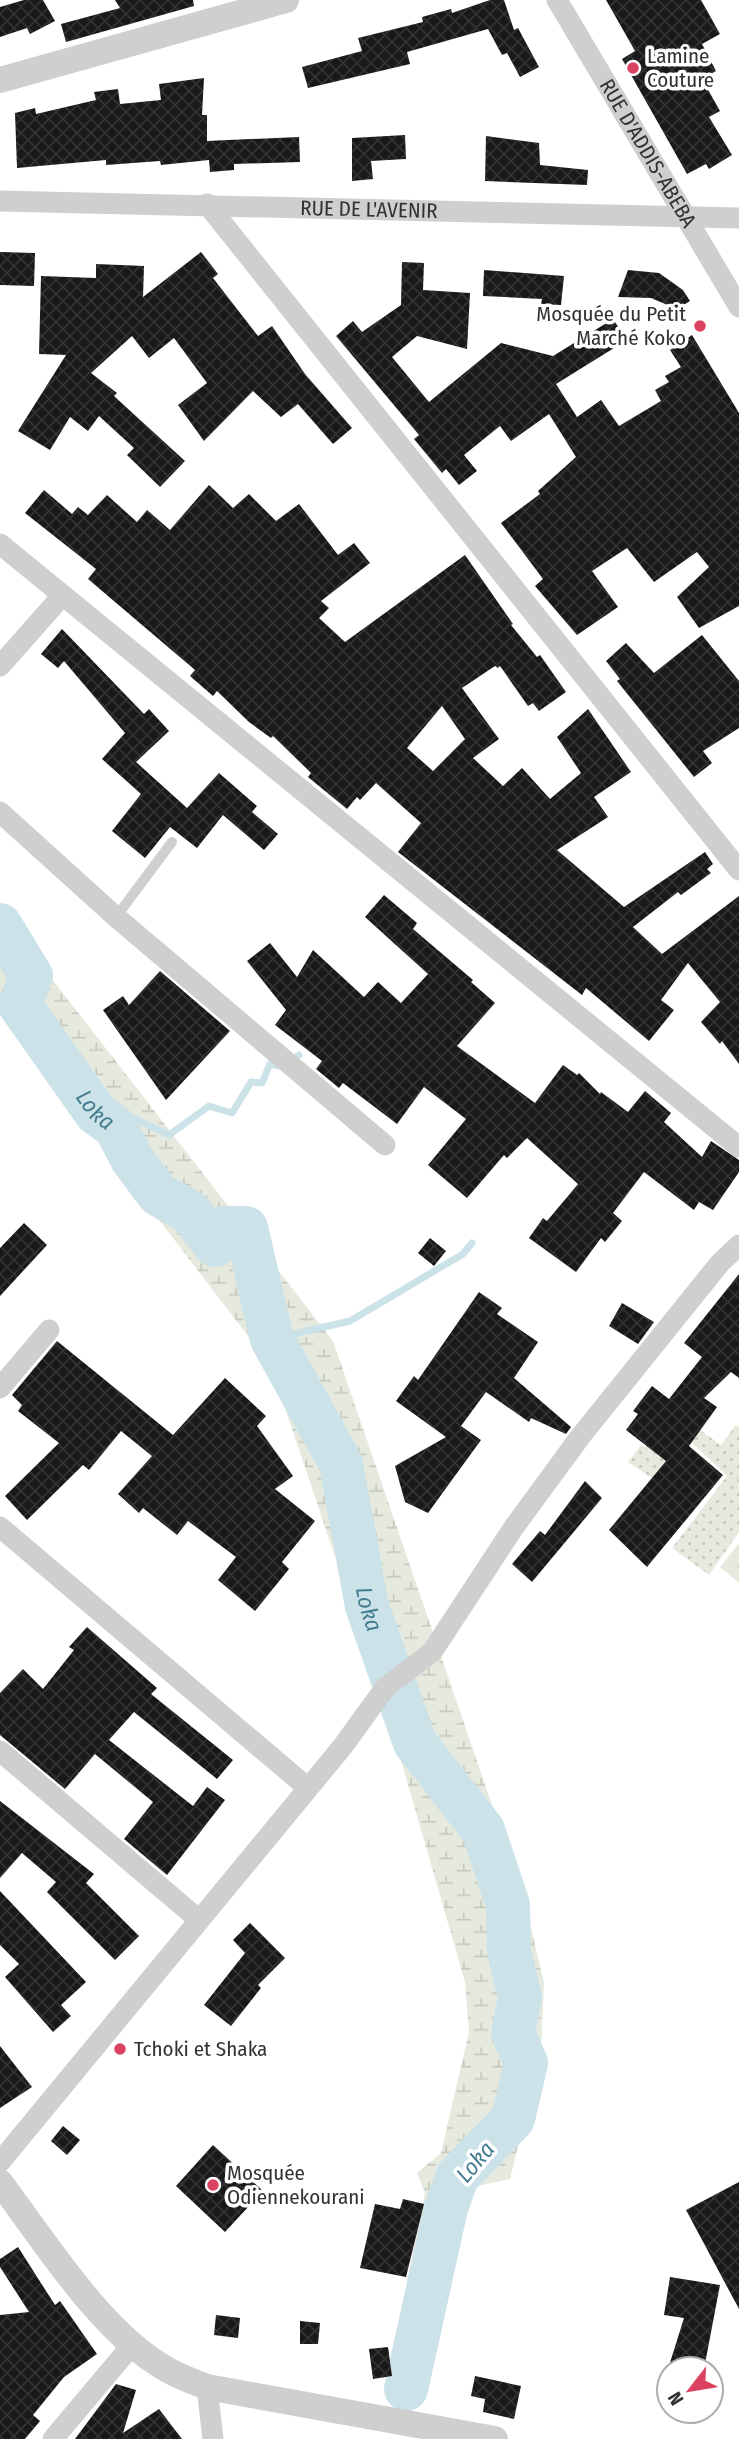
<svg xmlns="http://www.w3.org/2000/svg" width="739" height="2439" viewBox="0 0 739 2439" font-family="'Fira Sans Condensed',sans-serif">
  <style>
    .grass { fill: url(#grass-dots) }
    .wetland { fill: url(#wetland-marsh) }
    .park { fill: url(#park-tufts) }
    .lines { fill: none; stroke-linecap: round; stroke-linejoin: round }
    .stream { stroke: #cce2e9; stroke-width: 7 }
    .river { stroke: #cce2e9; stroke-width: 44 }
    .building { fill: url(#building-cross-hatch); fill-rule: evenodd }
    .service { stroke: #cfcfcf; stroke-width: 10 }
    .minor { stroke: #cfcfcf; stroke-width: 21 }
    .tertiary { stroke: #cfcfcf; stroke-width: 26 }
    .poi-dot { fill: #db4260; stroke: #fff; stroke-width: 2.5 }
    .labels { text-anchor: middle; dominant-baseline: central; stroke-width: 7; stroke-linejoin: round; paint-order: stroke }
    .poi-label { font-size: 21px; fill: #323232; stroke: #fff; text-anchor: start }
    .street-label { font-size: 21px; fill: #323232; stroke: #fff }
    .water-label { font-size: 23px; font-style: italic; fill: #447c90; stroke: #fff }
  </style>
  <defs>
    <pattern id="grass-dots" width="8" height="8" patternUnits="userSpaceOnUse" patternTransform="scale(1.75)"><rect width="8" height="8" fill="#e6eade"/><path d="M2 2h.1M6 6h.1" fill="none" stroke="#c6c9bf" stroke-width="1.8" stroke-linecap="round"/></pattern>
    <pattern id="wetland-marsh" width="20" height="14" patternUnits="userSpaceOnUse" patternTransform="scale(1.75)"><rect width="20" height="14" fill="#e6eade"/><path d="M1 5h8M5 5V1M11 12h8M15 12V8" fill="none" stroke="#c6c9bf"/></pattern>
    <pattern id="park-tufts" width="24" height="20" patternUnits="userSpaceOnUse" patternTransform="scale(1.75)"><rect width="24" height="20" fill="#e6eade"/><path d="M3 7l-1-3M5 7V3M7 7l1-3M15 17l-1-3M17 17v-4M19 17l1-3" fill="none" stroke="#c6c9bf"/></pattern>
    <pattern id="building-cross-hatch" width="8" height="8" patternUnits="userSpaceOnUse" patternTransform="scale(1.75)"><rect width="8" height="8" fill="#191919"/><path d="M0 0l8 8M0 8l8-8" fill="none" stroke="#323232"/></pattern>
  </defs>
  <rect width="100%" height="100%" fill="#fff"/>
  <path class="grass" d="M736 1425 739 1427V1532L709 1575 672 1548 727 1476 686 1437 652 1478 628 1462 641 1445 645 1447 656 1432 696 1427 721 1445Z"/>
  <path class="wetland" d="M0 912 333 1341 524 1898 544 1983 541 2052 510 2179 459 2190 418 2399 392 2394 397 2331 425 2193 417 2173 441 2153 469 2032 465 1982 385 1705 285 1408 261 1353 0 1012Z"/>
  <path class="park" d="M739 1543V1583L720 1567Z"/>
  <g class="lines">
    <g class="stream">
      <path d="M116 1128 129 1116 169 1135 209 1106 232 1113 251 1082 262 1083 270 1064 279 1066 299 1055"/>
      <path d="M272 1339 350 1321 463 1254 472 1243"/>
    </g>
    <path class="river" id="s1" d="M0 925 31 976 20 1005 96 1113 116 1128 132 1159 158 1194 190 1212 215 1245 224 1228H246L272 1339 341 1464 367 1606 415 1743 483 1830 508 1905 509 1952 520 1998 513 2033 526 2063 513 2119 457 2177 446 2208 406 2389"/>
  </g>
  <g class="building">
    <path d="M24 0H43L55 21 30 34 27 28 0 37V7Z"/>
    <path d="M115 0H193L194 6 66 42 61 24 120 8Z"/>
    <path d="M490 0H504L514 30 518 28 539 67 520 77 507 53 502 55 488 29 407 52 410 64 308 88 302 67 362 51 358 38 423 22 422 17 451 9 452 13Z"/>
    <path d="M606 0H701L720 34 702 44 716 71 702 79 720 111 709 117 732 155 709 169 706 164 687 174 622 59 635 51Z"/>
    <path d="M204 78 202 115H207V141L299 137 300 162 234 164V170L210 172 209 160 161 165 160 161 106 165V160L17 168 15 113 35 108 36 114 96 100 94 92 118 89 120 104 161 100 159 84Z"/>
    <path d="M405 135 406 159 371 161 373 179 352 181V138Z"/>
    <path d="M486 136 539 143 540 165 588 170 587 185 485 181Z"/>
    <path d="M0 252 35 253 34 286 0 285Z"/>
    <path d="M201 252 218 274 213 278 258 336 272 326 305 374 352 428 333 444 298 404 281 417 253 391 204 441 178 405 207 383 174 338 149 358 132 336 91 373 117 393 114 396 185 461 160 487 127 455 134 448 99 416 88 431 70 417 50 450 18 431 66 355 39 354 41 276 96 278V264L144 266 143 297Z"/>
    <path d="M402 262 424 263 423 290 470 293 467 349 417 336 392 357 429 402 501 343 553 356 613 319 627 340 556 384 577 417 601 400 619 426 661 401 655 390 669 382 665 376 681 367 670 350 692 335 739 413V606L699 628 677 597 709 567 697 552 654 582 627 548 592 571 618 607 577 635 535 586 543 579 501 523 540 494 538 491 576 457 549 414 511 441 500 426 464 455 477 471 459 485 446 469 442 473 414 439 419 435 336 336 353 321 362 332 401 305Z"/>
    <path d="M484 270 564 276 561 305 541 304 542 299 483 296Z"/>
    <path d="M628 270 659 273 683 290 690 301 677 309 651 298 618 297Z"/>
    <path d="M209 485 233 508 249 494 276 521 299 504 338 555 354 543 370 563 321 601 329 608 319 618 345 642 465 555 513 624 511 625 537 657 540 655 566 692 539 711 533 703 528 706 500 666 498 668 495 666 462 688 499 739 473 758 503 786 522 768 550 799 581 773 557 737 588 709 631 772 594 797 608 817 557 850 624 907 705 852 713 864 707 869 711 873 681 895 678 892 633 927 662 954 739 896V1064L722 1041 720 1044 701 1022 720 1002 688 963 661 1000 674 1010 649 1041 586 988 582 995 398 852 421 823 376 783 360 800 357 797 347 809 308 777 311 773 273 736 271 738 249 722 217 691 213 696 190 676 195 670 88 579 96 569 25 513 44 490 72 514 78 507 88 515 107 495 137 522 147 510 170 530ZM442 706 465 739 433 771 407 748Z"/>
    <path d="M62 629 144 714 149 709 169 731 136 762 187 808 219 773 257 806 252 812 278 834 264 850 223 815 197 848 170 827 145 858 112 831 141 794 102 759 125 733 64 661 58 668 41 654Z"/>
    <path d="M702 635 739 681V728L703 751 712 763 694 777 617 681 620 679 606 661 626 643 654 673Z"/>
    <path d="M384 895 417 923 413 929 473 980 471 982 495 1003 457 1046 535 1103 563 1065 577 1075 579 1073 600 1094 601 1092 628 1112 645 1091 671 1113 664 1122 702 1157 711 1141 739 1160V1172L713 1210 699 1202 694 1210 644 1172 613 1213 622 1221 605 1242 601 1238 576 1272 529 1238 543 1218 547 1221 578 1184 527 1138 507 1158 504 1155 467 1198 428 1165 466 1119 424 1087 397 1124 343 1083 339 1088 316 1069 322 1061 275 1025 286 1010 247 961 270 943 297 977 313 950 364 997 378 982 401 1003 428 974 365 917Z"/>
    <path d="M160 971 230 1031 166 1100 103 1010 123 996 129 1005Z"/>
    <path d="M24 1223 47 1245 0 1296V1248Z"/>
    <path d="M430 1238 446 1251 434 1266 418 1253Z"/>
    <path d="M739 1274V1378L731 1372 704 1398 717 1407 689 1446 723 1475 647 1567 609 1530 666 1461 626 1430 638 1414 633 1411 652 1386 669 1399 702 1357 684 1343Z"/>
    <path d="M479 1292 502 1308 497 1314 538 1342 514 1378 571 1427 566 1434 531 1418 529 1422 486 1392 461 1426 481 1440 428 1513 405 1502 395 1466 446 1437 396 1401 414 1376 418 1380Z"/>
    <path d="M622 1303 654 1322 638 1344 609 1326Z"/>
    <path d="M57 1341 173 1435 225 1378 266 1416 257 1426 293 1476 275 1489 315 1521 282 1562 289 1569 255 1611 218 1580 236 1557 188 1521 177 1535 143 1508 139 1513 118 1494 152 1456 121 1431 89 1470 83 1465 27 1520 5 1496 59 1443 18 1411 22 1405 12 1395Z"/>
    <path d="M585 1481 602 1498 532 1582 512 1564 540 1531 545 1535Z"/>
    <path d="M87 1627 157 1688 151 1694 233 1760 217 1779 134 1712 109 1740 193 1806 207 1787 225 1800 167 1875 124 1839 153 1802 95 1754 65 1789 0 1735V1693L23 1669 43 1689 74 1650 69 1647Z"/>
    <path d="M0 1801 94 1874 86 1883 139 1936 115 1960 47 1892 56 1882 22 1853 0 1878Z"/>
    <path d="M0 1891 86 1982 61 2005 71 2016 53 2032 5 1977 19 1964 0 1945Z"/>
    <path d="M250 1923 285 1958 258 1985 261 1988 231 2026 204 2005 245 1953 233 1940Z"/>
    <path d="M0 2046 32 2087 0 2108Z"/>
    <path d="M63 2126 80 2140 67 2155 51 2141Z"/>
    <path d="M213 2145 263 2191 225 2232 176 2186Z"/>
    <path d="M739 2182V2309L686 2210Z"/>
    <path d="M403 2199 424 2204 406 2277 360 2268 375 2204 400 2209Z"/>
    <path d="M18 2247 55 2305 60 2301 97 2354 64 2377 33 2415 40 2421 25 2439H0V2315L29 2312 0 2267V2259Z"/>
    <path d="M670 2277 720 2285 704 2369H668L684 2318 664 2315Z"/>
    <path d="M216 2315 240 2318 238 2338 214 2335Z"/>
    <path d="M300 2321 320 2323 318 2344H300Z"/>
    <path d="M388 2347 392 2376 373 2379 369 2349Z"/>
    <path d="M475 2376 521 2386 514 2419 483 2412 485 2399 471 2396Z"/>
    <path d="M116 2384 136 2390 123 2433 159 2409 182 2439H75Z"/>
  </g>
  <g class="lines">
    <path class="service" d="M116 917 172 842"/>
    <g class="minor">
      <path id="s2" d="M557 0 739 307"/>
      <path id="s3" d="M0 201 739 218"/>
      <path d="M207 204 739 870"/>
      <path d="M0 544 739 1147"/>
      <path d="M0 666 61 597"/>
      <path d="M0 812 116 917 385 1145"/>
      <path d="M0 1388 49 1330"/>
      <path d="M0 1527 308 1788"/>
      <path d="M0 1751 198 1919"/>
      <path d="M0 2162 343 1746 385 1688 432 1652 514 1527 580 1437 720 1263 739 1245"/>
      <path d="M207 2387 213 2439"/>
      <path d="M53 2439 132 2345"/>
    </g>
    <g class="tertiary">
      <path d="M0 80 286 0"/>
      <path d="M0 2182C45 2242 102 2334 168 2370 180 2377 194 2382 207 2387L495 2439"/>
    </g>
  </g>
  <g class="poi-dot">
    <circle cx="633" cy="68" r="7"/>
    <circle cx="700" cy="326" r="7"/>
    <circle cx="120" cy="2049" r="7"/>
    <circle cx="213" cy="2185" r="7"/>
  </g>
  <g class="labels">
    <g class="poi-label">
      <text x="647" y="56">Lamine<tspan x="647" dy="24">Couture</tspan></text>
      <text x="686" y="314" text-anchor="end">Mosquée du Petit<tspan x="686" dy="24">Marché Koko</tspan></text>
      <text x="134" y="2049">Tchoki et Shaka</text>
      <text x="227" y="2173">Mosquée<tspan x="227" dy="24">Odiennekourani</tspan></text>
    </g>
    <g class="street-label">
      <text stroke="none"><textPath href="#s2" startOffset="178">RUE D'ADDIS-ABEBA</textPath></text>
      <text stroke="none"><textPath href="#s3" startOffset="369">RUE DE L'AVENIR</textPath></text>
    </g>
    <g class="water-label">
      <text stroke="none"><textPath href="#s1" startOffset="220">Loka</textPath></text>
      <text stroke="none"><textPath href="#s1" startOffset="850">Loka</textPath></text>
      <text transform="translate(475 2162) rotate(-50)">Loka</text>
    </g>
  </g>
  <g transform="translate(690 2390) rotate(239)"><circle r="33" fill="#ffffff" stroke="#adadad" stroke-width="2"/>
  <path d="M0-5L12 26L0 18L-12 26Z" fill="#db4260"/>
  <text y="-10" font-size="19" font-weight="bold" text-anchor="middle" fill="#323232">N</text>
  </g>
</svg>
